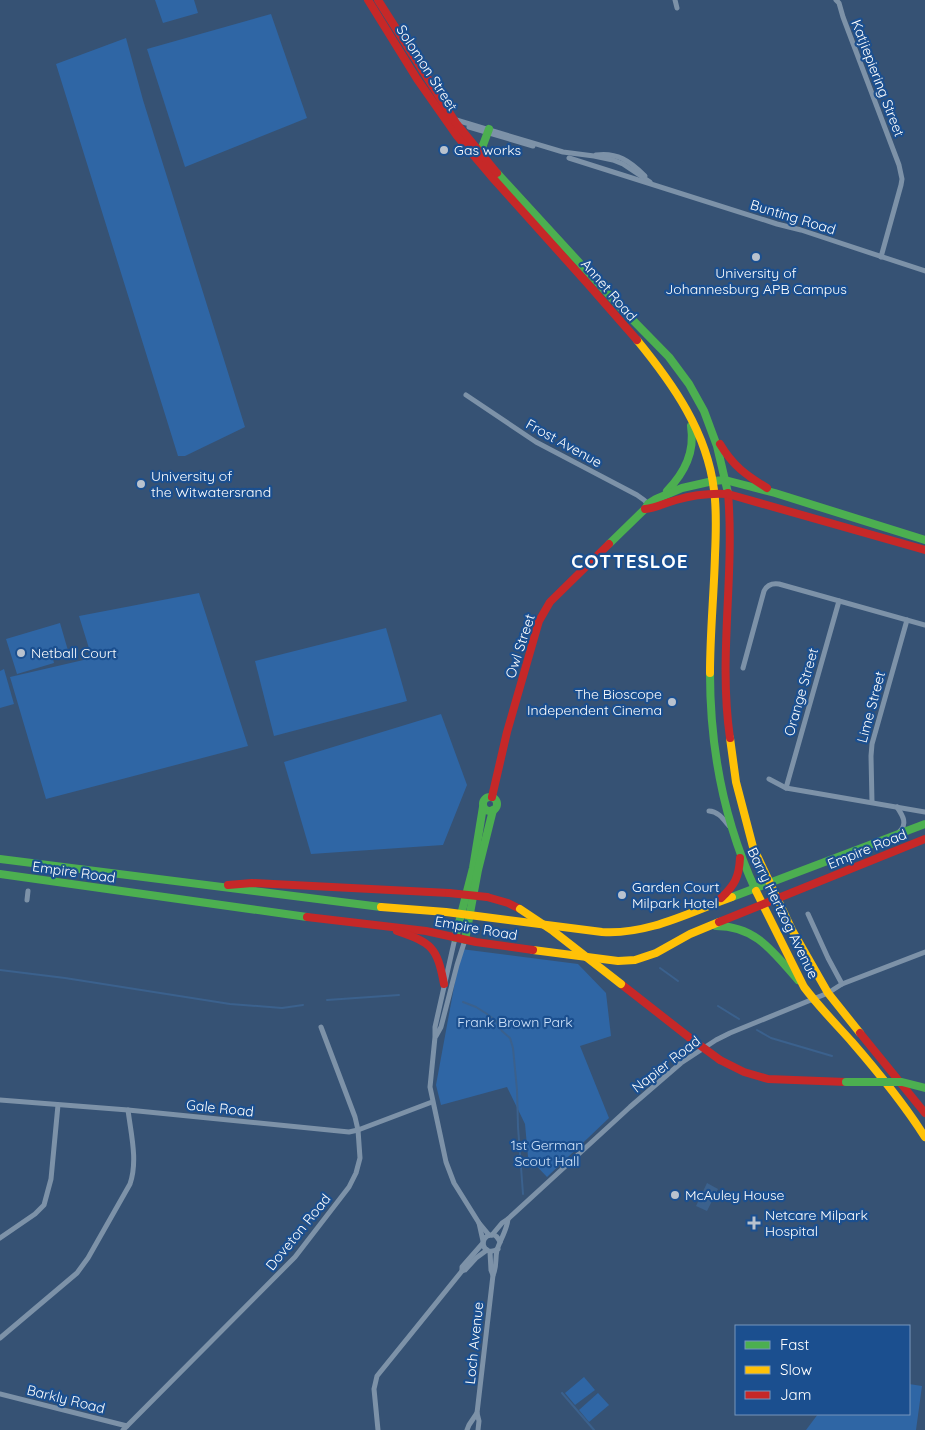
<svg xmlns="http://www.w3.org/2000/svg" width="925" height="1430" viewBox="0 0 925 1430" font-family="Quicksand,sans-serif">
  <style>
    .green { fill: #2f66a5 }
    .water { fill: #3b618d }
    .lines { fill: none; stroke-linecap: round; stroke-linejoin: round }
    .stream { stroke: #3b618d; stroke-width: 2 }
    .street { stroke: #7d92a8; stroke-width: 5 }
    .fast { stroke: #4caf50; stroke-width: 8 }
    .slow { stroke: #ffc107; stroke-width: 8 }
    .jam { stroke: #c62828; stroke-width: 8 }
    .fast-bridge { stroke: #4caf50; stroke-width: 8 }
    .slow-bridge { stroke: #ffc107; stroke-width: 8 }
    .jam-bridge { stroke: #c62828; stroke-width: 8 }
    .poi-dot { fill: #b9c2ce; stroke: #1b4f8f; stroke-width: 2 }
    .labels { text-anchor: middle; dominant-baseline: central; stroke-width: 4.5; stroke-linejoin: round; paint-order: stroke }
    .street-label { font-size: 14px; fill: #fff; stroke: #1b4f8f }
    .poi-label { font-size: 14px; fill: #fff; stroke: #1b4f8f; text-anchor: start }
    .park-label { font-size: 14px; fill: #cfe3fa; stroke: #1b4f8f }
    .district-label { font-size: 19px; font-weight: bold; letter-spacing: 1px; fill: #fff; stroke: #1b4f8f }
  </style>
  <rect width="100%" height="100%" fill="#365274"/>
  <g class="green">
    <path d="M155 0H194L198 13 163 23Z"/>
    <path d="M271 14 307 118 185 167 147 49Z"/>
    <path d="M126 38 143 100 245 427 185 456H178L56 64Z"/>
    <path d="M199 593 248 746 46 799 10 677 92 658 79 616Z"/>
    <path d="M60 623 69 654 53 659 54 663 17 674 6 639Z"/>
    <path d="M386 628 407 701 274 736 255 661Z"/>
    <path d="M4 669 14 704 0 708V671Z"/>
    <path d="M441 714 467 785 443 845 311 854 284 762Z"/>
    <path d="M461 949 578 964 606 993 611 1036 580 1046 609 1118 547 1177 528 1157 525 1124 507 1087 441 1105 436 1085Z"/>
    <path d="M584 1377 595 1390 575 1405 565 1393Z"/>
    <path d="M909 1384 922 1386 916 1430H806L818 1414H909Z"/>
    <path d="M598 1393 609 1405 589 1422 579 1410Z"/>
  </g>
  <path class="water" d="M707 1183 718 1189 707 1211 696 1206Z"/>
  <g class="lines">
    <g class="stream">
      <path d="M660 968 678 981"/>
      <path d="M0 970 65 978 230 1004 282 1008 303 1005"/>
      <path d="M327 1000 399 995"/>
      <path d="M463 1002 476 1007 487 1014 496 1021 502 1031 510 1038 513 1048 517 1090 518 1127 523 1194"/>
      <path d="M718 1006 739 1019"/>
      <path d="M757 1030 771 1038 832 1056"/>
      <path d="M562 1393 594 1430"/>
    </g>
    <g class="street">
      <path d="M675 0 677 8"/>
      <path d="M836 0 839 3 843 17 899 165 902 179 901 185 881 257"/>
      <path d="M453 119 563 152 594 156 613 160 623 164 650 182"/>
      <path d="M469 127 533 146"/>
      <path d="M596 155C617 152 630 161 645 176"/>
      <path d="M569 158 777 224 801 230 925 271"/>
      <path d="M466 395 536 442 637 495 644 500 649 505"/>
      <path d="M743 668 764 591C767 585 772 583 779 584L925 625"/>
      <path d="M769 779 786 788 925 812"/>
      <path d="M786 788 839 601"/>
      <path d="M872 802 871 756 872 744 907 620"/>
      <path d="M897 807C903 816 908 824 899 832"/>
      <path d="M709 811C718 811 724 820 729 826"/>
      <path d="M27 900 28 891"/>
      <path d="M808 914 828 958 842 984"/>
      <path d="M455 938 435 1027V1037L430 1087 446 1162 454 1183 479 1223 489 1235"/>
      <path d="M436 1036 441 1027 457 965 465 940"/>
      <path d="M0 1100 128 1110 349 1132 358 1130 432 1102"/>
      <path d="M479 1223 483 1241"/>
      <path d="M492 1235 502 1223 508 1219 630 1107 681 1063 716 1040 730 1033 828 993 842 984 925 952"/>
      <path d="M0 1238 35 1214 44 1205 51 1179 58 1105"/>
      <path d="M498 1249C482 1258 478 1236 491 1235 496 1234 498 1238 500 1242"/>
      <path d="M490 1252 491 1270 493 1275"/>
      <path d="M462 1271 465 1270 476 1258 487 1250"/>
      <path d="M0 1338 77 1273 88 1258 130 1184C138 1161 131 1134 128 1110"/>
      <path d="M0 1394 127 1426"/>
      <path d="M123 1430 295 1257 349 1187 356 1173 360 1158 358 1130 355 1117 321 1027"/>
      <path d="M378 1430 374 1389 377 1376 462 1271V1267L483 1243"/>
      <path d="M467 1430 469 1425 477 1413"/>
      <path d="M478 1430 479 1421 477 1413 493 1275C497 1267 495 1259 497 1250 500 1240 507 1230 508 1219"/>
    </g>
    <g class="fast">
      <path d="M480 153 489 129"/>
      <path d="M497 173 621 308 669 357 689 384 704 411 717 446 728 493"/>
      <path d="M667 491C685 472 695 452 691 426"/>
      <path d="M609 544 645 509 648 504 656 499 682 488 713 481 725 480 775 493 925 540"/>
      <path d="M710 673C710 749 724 822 756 891"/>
      <circle cx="490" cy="804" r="7"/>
      <path d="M0 859 381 907"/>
      <path d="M0 874 307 917"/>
      <path d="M732 897 925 824"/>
      <path d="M716 926C756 926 773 952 798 980"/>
      <path d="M455 938 473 868 483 807"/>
      <path d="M465 940 478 870 493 810"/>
    </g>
    <g class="slow">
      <path d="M637 340C673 384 707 432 714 490 717 511 716 533 715 555 714 594 710 633 710 673"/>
      <path d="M730 738 736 782 753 847 792 930 828 993 860 1033"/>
      <path d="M756 891 804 987C819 1007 836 1024 852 1042 878 1072 904 1104 925 1137"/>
      <path d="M381 907 446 912 602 932C648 935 690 912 732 897"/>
      <path d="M533 950 618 961 635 960 656 953 690 934 719 922"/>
    </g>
    <g class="jam">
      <path d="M368 0 417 79 457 136 491 176 587 283 637 340"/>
      <path d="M378 0 456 123 497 173"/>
      <path d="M720 444C733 466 746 475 767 488"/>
      <path d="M728 493C735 575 718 657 730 738"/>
      <path d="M645 509C656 508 665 503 676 500 693 495 710 493 728 494L925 550"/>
      <path d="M492 797 507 732 539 621 550 602 609 544"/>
      <path d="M228 885 252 883 449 893"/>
      <path d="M487 897 508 903 520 909"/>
      <path d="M721 898C735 885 739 877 740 858"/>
      <path d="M307 917 426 931 476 942 533 950"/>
      <path d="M719 922 925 839"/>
      <path d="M397 931C432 943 437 947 444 984"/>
      <path d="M621 984 690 1038"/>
      <path d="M860 1033 925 1113"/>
      <path d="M720 1060 744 1072 768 1079 846 1082"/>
    </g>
    <path class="fast-bridge" d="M846 1082H902L925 1088"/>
    <path class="slow-bridge" d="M520 909 553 931 621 984"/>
    <g class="jam-bridge">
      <path d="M449 893 487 897"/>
      <path d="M690 1038 720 1060"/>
    </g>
  </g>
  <g class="poi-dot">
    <circle cx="444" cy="150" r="5"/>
    <circle cx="756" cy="257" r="5"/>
    <circle cx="141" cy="484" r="5"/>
    <circle cx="21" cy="653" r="5"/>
    <circle cx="672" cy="702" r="5"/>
    <circle cx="622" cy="895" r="5"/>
    <circle cx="675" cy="1195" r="5"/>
    <path d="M751.5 1215.5h5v5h5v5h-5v5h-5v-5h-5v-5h5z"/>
  </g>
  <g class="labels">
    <g class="street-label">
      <text transform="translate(427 68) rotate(57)">Solomon Street</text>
      <text transform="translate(878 78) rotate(69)">Katjiepiering Street</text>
      <text transform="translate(793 217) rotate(17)">Bunting Road</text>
      <text transform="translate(609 290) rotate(49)">Annet Road</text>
      <text transform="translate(564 443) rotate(29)">Frost Avenue</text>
      <text transform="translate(520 646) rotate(-72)">Owl Street</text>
      <text transform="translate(801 692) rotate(-74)">Orange Street</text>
      <text transform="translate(871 707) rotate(-75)">Lime Street</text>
      <text transform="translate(867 849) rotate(-22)">Empire Road</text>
      <text transform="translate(74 872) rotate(8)">Empire Road</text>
      <text transform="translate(783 913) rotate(64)">Barry Hertzog Avenue</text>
      <text transform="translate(476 928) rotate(10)">Empire Road</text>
      <text transform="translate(666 1064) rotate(-38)">Napier Road</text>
      <text transform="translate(220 1108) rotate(6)">Gale Road</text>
      <text transform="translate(298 1232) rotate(-51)">Doveton Road</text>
      <text transform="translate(474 1343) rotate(-84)">Loch Avenue</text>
      <text transform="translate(66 1399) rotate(14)">Barkly Road</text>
    </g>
    <g class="poi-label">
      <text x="454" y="150">Gas works</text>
      <text x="756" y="273" text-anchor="middle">University of<tspan x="756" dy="16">Johannesburg APB Campus</tspan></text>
      <text x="151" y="476">University of<tspan x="151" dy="16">the Witwatersrand</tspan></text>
      <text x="31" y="653">Netball Court</text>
      <text x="662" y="694" text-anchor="end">The Bioscope<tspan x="662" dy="16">Independent Cinema</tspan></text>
      <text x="632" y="887">Garden Court<tspan x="632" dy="16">Milpark Hotel</tspan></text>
      <text x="685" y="1195">McAuley House</text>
      <text x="765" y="1215">Netcare Milpark<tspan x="765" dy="16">Hospital</tspan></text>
    </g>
    <g class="park-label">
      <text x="515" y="1022">Frank Brown Park</text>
      <text x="547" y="1145">1st German<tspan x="547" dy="16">Scout Hall</tspan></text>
    </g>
    <g class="district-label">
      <text x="630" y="561">COTTESLOE</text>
    </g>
  </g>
  <rect x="735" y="1325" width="175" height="90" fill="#1b4f8f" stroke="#7695bc"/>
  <rect x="745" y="1341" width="25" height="8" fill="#4caf50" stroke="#7695bc"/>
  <text x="780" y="1350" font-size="15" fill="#ffffff">Fast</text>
  <rect x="745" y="1366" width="25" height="8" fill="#ffc107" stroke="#7695bc"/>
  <text x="780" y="1375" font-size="15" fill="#ffffff">Slow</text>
  <rect x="745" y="1391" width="25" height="8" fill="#c62828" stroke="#7695bc"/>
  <text x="780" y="1400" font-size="15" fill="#ffffff">Jam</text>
</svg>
